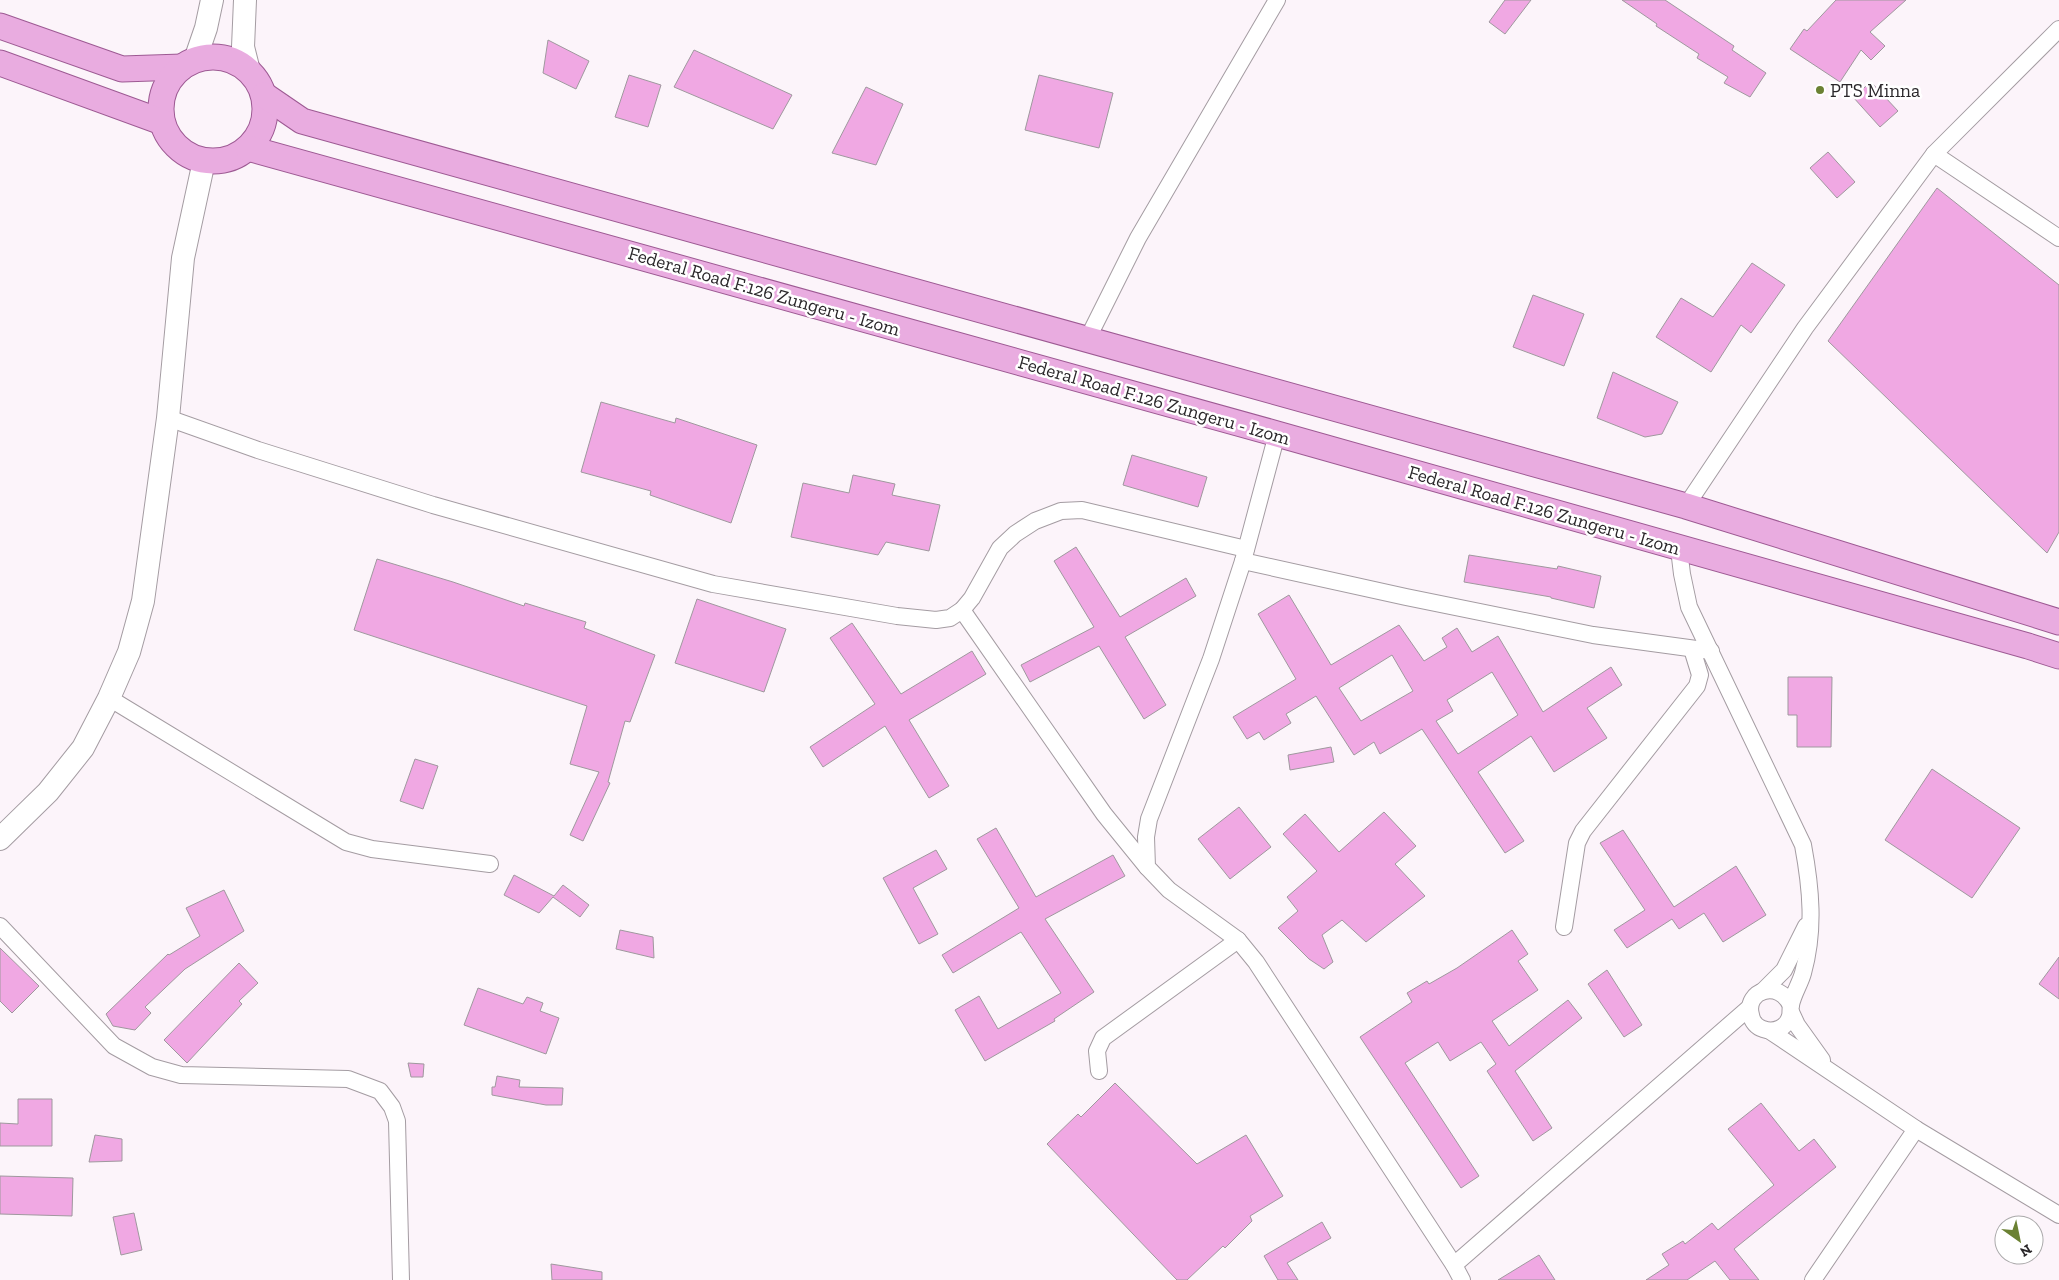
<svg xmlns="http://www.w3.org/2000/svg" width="2059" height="1280" viewBox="0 0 2059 1280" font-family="'Zilla Slab',serif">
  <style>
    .building { fill: #f0a8e3; stroke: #9f989e; fill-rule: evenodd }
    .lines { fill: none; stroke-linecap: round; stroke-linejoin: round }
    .street-casing { stroke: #a49ca2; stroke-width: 18 }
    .secondary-casing { stroke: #a49ca2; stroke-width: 24 }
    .primary-casing { stroke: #9d5a93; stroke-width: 27 }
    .street { stroke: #fff; stroke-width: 16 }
    .secondary { stroke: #fff; stroke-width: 22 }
    .primary { stroke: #e9ace0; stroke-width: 25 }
    .poi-dot { fill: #6b8133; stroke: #fff; stroke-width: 2 }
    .labels { text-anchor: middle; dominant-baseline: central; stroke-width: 5; stroke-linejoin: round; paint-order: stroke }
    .poi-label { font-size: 19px; fill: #2a272a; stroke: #fff; text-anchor: start }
    .street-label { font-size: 19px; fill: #2a272a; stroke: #fff }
  </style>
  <rect width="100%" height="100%" fill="#fcf4fa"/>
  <g class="building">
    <path d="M1505 0H1531L1505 34 1489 22Z"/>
    <path d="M1622 0H1665L1734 46 1732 50 1766 73 1750 97 1724 83 1728 77 1697 58 1699 54 1656 26 1657 24Z"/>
    <path d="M1836 0H1906L1870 32 1885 46 1871 60 1861 50 1840 82 1790 49 1804 29 1807 31Z"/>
    <path d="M548 40 589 61 576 89 543 73Z"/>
    <path d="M694 50 792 95 773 129 674 87Z"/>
    <path d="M629 75 661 85 648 127 615 117Z"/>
    <path d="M1039 75 1113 93 1099 148 1025 130Z"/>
    <path d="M1871 82 1898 111 1880 127 1853 97Z"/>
    <path d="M866 87 903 104 876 165 832 153Z"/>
    <path d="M1828 152 1855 182 1837 198 1810 168Z"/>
    <path d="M1937 188 2059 285V532L2047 553 1828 341Z"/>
    <path d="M1752 263 1785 285 1751 333 1741 325 1711 372 1656 337 1681 298 1713 317Z"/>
    <path d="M1533 295 1584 314 1564 366 1513 347Z"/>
    <path d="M1613 372 1678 402 1662 434 1645 437 1597 418Z"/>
    <path d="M601 402 675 423 676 418 757 445 731 523 650 495 651 491 581 472Z"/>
    <path d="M1132 455 1207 477 1198 507 1123 485Z"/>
    <path d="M853 475 895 484 892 495 940 505 929 551 886 542 878 555 791 537 803 483 849 493Z"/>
    <path d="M1076 547 1120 617 1186 578 1196 596 1125 637 1166 705 1144 719 1099 646 1030 682 1021 665 1094 627 1054 561Z"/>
    <path d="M1469 555 1557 569 1558 566 1601 576 1594 608 1551 598V597L1464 582Z"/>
    <path d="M377 559 453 582 524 606 525 603 586 622 584 628 655 655 630 722 625 721 608 782 610 783 583 841 570 835 599 772 570 764 587 706 354 630Z"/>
    <path d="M1289 595 1331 665 1399 625 1424 661 1447 647 1442 638 1457 628 1472 652 1498 636 1543 712 1611 667 1622 685 1587 708 1607 738 1554 772 1531 736 1478 772 1524 841 1505 853 1422 729 1380 754 1374 742 1354 755 1316 696 1286 714 1291 723 1264 740 1259 732 1247 739 1233 717 1296 679 1258 614ZM1392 655 1413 691 1361 721 1339 688ZM1492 672 1518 715 1458 754 1436 721 1453 711 1447 700Z"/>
    <path d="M697 599 786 629 764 692 675 663Z"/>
    <path d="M852 623 901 694 972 651 986 674 909 720 949 786 929 798 885 726 823 767 810 747 875 704 830 638Z"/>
    <path d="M1788 677H1832L1831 747H1797V715H1788Z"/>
    <path d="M1331 747 1334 762 1290 770 1288 755Z"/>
    <path d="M415 759 438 766 423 809 400 801Z"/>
    <path d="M1932 769 2020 828 1972 898 1885 840Z"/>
    <path d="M1239 807 1271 847 1230 879 1198 839Z"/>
    <path d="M1384 812 1416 846 1395 864 1425 896 1366 942 1342 920 1322 935 1333 962 1324 969 1309 959 1278 928 1298 911 1287 897 1317 871 1283 834 1305 814 1339 852Z"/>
    <path d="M996 828 1036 897 1113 855 1125 876 1045 919 1094 992 1054 1019 1055 1021 985 1061 955 1010 979 996 998 1029 1061 993 1021 932 953 973 942 955 1019 908 977 839Z"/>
    <path d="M1623 830 1674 907 1736 866 1766 915 1723 942 1704 913 1679 929 1672 919 1627 948 1614 930 1645 910 1600 843Z"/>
    <path d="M936 850 947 869 913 888 938 934 919 944 883 878Z"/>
    <path d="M514 875 554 896 563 885 589 905 580 917 553 897 539 913 504 895Z"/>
    <path d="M224 890 244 931 185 969 145 1007 151 1013 135 1030 113 1026 106 1014 168 954 169 955 200 936 186 908Z"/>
    <path d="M620 930 653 937 654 958 616 949Z"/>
    <path d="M1512 930 1528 954 1518 961 1538 990 1492 1021 1509 1046 1568 1000 1582 1018 1515 1071 1552 1128 1533 1141 1487 1071 1496 1064 1481 1042 1450 1061 1438 1042 1405 1063 1479 1176 1461 1188 1360 1037 1412 1002 1407 993 1427 981 1429 984 1457 968Z"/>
    <path d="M0 948 39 986 12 1013 0 1001Z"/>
    <path d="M2059 957V999L2039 984Z"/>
    <path d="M239 963 258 983 239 1001 242 1004 187 1063 164 1040Z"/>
    <path d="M1607 970 1642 1025 1624 1037 1588 984Z"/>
    <path d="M478 988 523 1004 527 997 543 1003 540 1011 559 1018 546 1054 464 1025Z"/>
    <path d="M408 1063 424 1064 423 1077H411Z"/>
    <path d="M497 1076 520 1080 519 1087 563 1088 562 1105H546L492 1095V1087H495Z"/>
    <path d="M1115 1083 1197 1164 1246 1135 1283 1196 1250 1216 1252 1221 1225 1248 1223 1246 1187 1280H1177L1047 1144 1078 1114 1081 1117Z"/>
    <path d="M18 1099H52V1146H0V1123L18 1124Z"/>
    <path d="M1761 1103 1799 1151 1814 1139 1836 1167 1734 1249 1759 1280H1730L1715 1261 1687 1280H1646L1669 1265 1662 1254 1683 1241 1685 1244 1712 1223 1718 1230 1774 1185 1728 1129Z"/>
    <path d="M95 1135 122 1139V1161L89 1162Z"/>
    <path d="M0 1176 73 1178 72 1216 0 1214Z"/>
    <path d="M134 1213 142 1250 121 1255 113 1217Z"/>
    <path d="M1322 1222 1331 1238 1287 1263 1298 1280H1278L1264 1256Z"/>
    <path d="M1539 1255 1555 1280H1498Z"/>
    <path d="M551 1264 602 1272V1280H552Z"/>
  </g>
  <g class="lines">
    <defs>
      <g id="street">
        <path d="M1934 154 2059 238"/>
        <path d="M1087 340 1138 238 1277 0"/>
        <path d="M168 418 258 450 433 505 713 584 897 616 936 620 950 618 962 610 972 598 1000 548 1015 534 1035 521 1061 511 1082 510 1246 549"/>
        <path d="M1277 434 1243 561 1211 659 1149 819 1146 837 1147 867 1169 890 1238 940 1256 962 1454 1265 1462 1280"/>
        <path d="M1686 506 1805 328 1934 154 2059 29"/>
        <path d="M1679 549 1682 574 1689 607 1803 845C1811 888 1815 930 1803 973 1800 984 1793 994 1791 1005 1790 1009 1791 1012 1790 1016 1787 1028 1774 1033 1763 1029 1757 1027 1752 1022 1751 1015 1744 990 1780 979 1791 1006"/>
        <path d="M1243 561 1406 597 1593 635 1711 651"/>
        <path d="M962 610 1104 814 1147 867"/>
        <path d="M109 698 346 842 372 849 490 864"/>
        <path d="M0 926 114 1046 152 1067 181 1075 348 1079 380 1091 392 1107 397 1121 401 1280"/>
        <path d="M1564 927 1577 843 1583 831 1697 686 1700 675 1692 649"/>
        <path d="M1763 991 1784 970 1806 926"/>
        <path d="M1791 1012 1797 1025 1822 1060"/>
        <path d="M1770 1031 1916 1129 2059 1215"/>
        <path d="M1099 1071 1097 1051 1103 1038 1238 940"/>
        <path d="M1454 1265 1750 1007"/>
        <path d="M1813 1280 1916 1129"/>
      </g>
      <g id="secondary">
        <path d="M245 0 243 47 249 71"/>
        <path d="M195 60 206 28 212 0"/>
        <path d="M0 839 48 792 83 748 109 698 129 652 143 601 168 418 183 258 204 161"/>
      </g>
      <g id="primary">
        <path d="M0 26 122 69 182 67"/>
        <circle cx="213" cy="109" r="52"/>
        <path d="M0 63 162 122"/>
        <path d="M264 95 302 121 1686 506 2059 622"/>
        <path d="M248 148 1277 434 2028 646 2059 656"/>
      </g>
    </defs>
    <use href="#street" class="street-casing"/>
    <use href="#secondary" class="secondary-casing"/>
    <use href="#primary" class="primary-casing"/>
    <use href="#street" class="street"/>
    <use href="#secondary" class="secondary"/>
    <use href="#primary" class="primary"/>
  </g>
  <circle class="poi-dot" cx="1820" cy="90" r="5"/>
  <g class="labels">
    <g class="poi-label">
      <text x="1830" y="90">PTS Minna</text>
    </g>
    <g class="street-label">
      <text transform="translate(764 291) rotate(16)">Federal Road F.126 Zungeru - Izom</text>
      <text transform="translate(1154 400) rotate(16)">Federal Road F.126 Zungeru - Izom</text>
      <text transform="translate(1544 510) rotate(16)">Federal Road F.126 Zungeru - Izom</text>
    </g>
  </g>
  <g transform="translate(2019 1240) rotate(147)"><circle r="24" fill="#ffffff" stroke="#aaa9aa"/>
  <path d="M0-4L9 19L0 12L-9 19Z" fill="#6b8133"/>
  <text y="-8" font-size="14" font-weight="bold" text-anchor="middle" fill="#2a272a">N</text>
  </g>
</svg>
